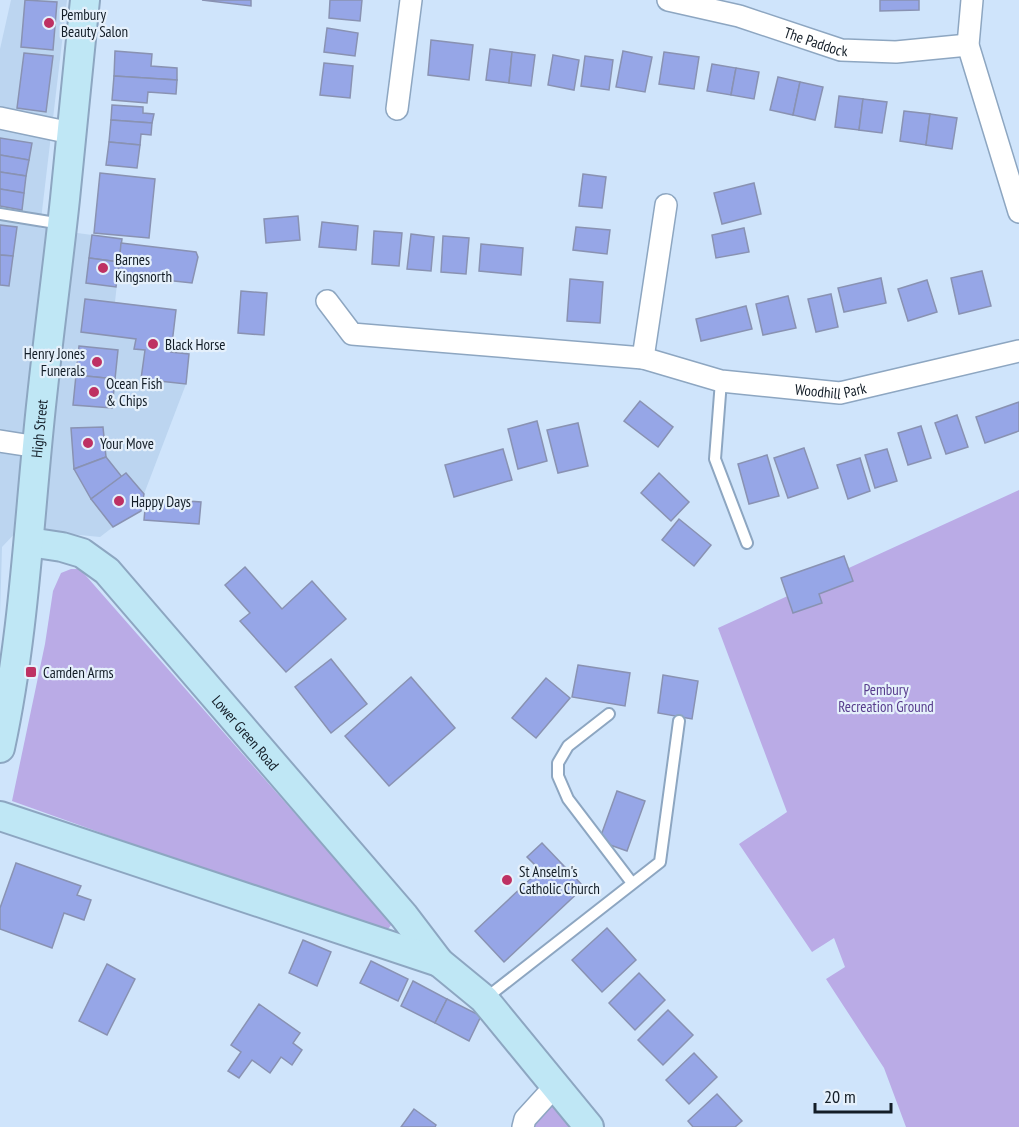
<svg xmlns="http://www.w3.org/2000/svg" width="1019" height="1127" viewBox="0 0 1019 1127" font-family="'PT Sans Narrow',sans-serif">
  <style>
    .built { fill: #bcd5f0 }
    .green { fill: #baabe6 }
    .building { fill: #96a6e7; stroke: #8992b2; stroke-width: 1.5 }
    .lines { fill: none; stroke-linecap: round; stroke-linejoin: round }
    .lane-casing { stroke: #8da6c1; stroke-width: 14 }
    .street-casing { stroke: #8da6c1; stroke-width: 24 }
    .secondary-casing { stroke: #8da6c1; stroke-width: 32 }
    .lane { stroke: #fff; stroke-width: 10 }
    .street { stroke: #fff; stroke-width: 21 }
    .secondary { stroke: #bfe7f5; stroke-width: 28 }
    .poi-dot { fill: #be3163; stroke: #e5f0fb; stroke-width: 2 }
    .labels { text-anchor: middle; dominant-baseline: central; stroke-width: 4.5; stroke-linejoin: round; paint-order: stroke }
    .poi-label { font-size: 15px; fill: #131d27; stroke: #e5f0fb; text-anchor: start }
    .street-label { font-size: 15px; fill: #131d27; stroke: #e5f0fb }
    .park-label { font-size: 15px; fill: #583d8d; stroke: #e5f0fb }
  </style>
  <rect width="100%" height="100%" fill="#cfe4fb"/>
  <path class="built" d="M11 0H67L40 228 122 239 115 302 176 310 171 352 189 354 186 384 144 494 141 511 113 527 100 537 19 529 2 547 0 615V49Z"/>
  <g class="green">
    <path d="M1019 490V1127H906L884 1068 826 979 845 967 834 938 812 952 739 844 787 812 718 628Z"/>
    <path d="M71 569H80L392 924 384 934 12 801 45 644 53 591 61 573Z"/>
    <path d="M556 1085 589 1127H523Z"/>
  </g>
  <g class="building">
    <path d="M25 0 57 2 53 50 21 47Z"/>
    <path d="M202 0H251V6Z"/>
    <path d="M330 0H362L360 21 329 18Z"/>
    <path d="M880 0H919V10L880 11Z"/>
    <path d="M327 28 358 33 355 56 324 52Z"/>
    <path d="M431 40 473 45 469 80 428 75Z"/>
    <path d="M490 49 512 52 509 83 486 80Z"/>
    <path d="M115 51 152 54 151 66 177 68V80L114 76Z"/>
    <path d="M623 51 652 57 645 92 616 87Z"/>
    <path d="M512 52 535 55 531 86 509 83Z"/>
    <path d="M664 52 699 57 694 89 659 84Z"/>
    <path d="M24 53 53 56 46 112 17 108Z"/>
    <path d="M553 55 579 60 574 90 548 85Z"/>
    <path d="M585 56 613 60 609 90 581 86Z"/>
    <path d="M324 63 353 66 350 98 320 95Z"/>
    <path d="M712 64 736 68 731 95 707 91Z"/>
    <path d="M736 68 759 72 754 99 731 95Z"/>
    <path d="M114 76 177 80 176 94 148 92 147 103 112 100Z"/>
    <path d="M778 77 800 82 793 115 770 110Z"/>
    <path d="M800 82 823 87 815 120 793 115Z"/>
    <path d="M839 96 863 99 859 130 835 127Z"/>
    <path d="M863 99 887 102 882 133 859 130Z"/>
    <path d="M112 105 143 107V113L154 114 152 123 111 120Z"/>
    <path d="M904 111 930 114 926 145 900 141Z"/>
    <path d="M930 114 957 118 952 149 926 145Z"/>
    <path d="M111 120 152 123 151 135 141 134 140 145 109 142Z"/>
    <path d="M0 138 32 143 29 160 0 155Z"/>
    <path d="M109 142 140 145 137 168 106 165Z"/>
    <path d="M0 155 29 160 26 176 0 172Z"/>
    <path d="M0 172 26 176 24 193 0 189Z"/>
    <path d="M100 173 155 179 149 238 94 233Z"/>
    <path d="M583 174 606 177 602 208 579 206Z"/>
    <path d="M754 183 761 214 722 224 714 193Z"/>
    <path d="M0 189 24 193 22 210 0 206Z"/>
    <path d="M298 216 300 240 266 243 264 219Z"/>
    <path d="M322 222 358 226 356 250 319 247Z"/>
    <path d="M0 225 17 227 13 256 0 255Z"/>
    <path d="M576 227 610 230 607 254 573 250Z"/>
    <path d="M744 228 749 252 716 258 712 235Z"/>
    <path d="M374 231 402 233 399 266 372 264Z"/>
    <path d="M411 234 434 237 431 271 407 269Z"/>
    <path d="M92 235 122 239 119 262 89 258Z"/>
    <path d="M443 236 469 238 466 274 441 272Z"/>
    <path d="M121 243 196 252 198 257 192 283 118 275Z"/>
    <path d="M481 244 523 248 521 275 479 271Z"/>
    <path d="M0 255 13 256 9 286 0 285Z"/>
    <path d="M89 258 119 262 116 287 86 283Z"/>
    <path d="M982 271 991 306 959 314 951 278Z"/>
    <path d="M881 278 886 303 844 312 838 288Z"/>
    <path d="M570 279 603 282 600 323 567 321Z"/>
    <path d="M927 280 937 312 908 321 898 289Z"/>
    <path d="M241 291 267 293 264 335 238 333Z"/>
    <path d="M831 294 838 327 816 332 808 299Z"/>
    <path d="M788 296 796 328 763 335 756 304Z"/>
    <path d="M85 299 176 310 171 352 189 354 186 384 141 379 145 350 134 349 136 339 81 332Z"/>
    <path d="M746 306 752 329 701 341 696 319Z"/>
    <path d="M79 346 118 350 115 379 76 375Z"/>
    <path d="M76 375 115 379 112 408 73 405Z"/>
    <path d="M640 401 673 427 658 447 624 421Z"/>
    <path d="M1019 402V431L985 443 976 417Z"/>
    <path d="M957 415 968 447 946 454 935 423Z"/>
    <path d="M537 421 547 461 518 469 508 429Z"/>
    <path d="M578 423 588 466 558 473 547 430Z"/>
    <path d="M921 426 931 458 908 465 898 433Z"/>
    <path d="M103 427 106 457 74 469 71 428Z"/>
    <path d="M804 448 818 488 788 498 774 458Z"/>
    <path d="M503 449 512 480 454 497 445 465Z"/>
    <path d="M887 449 897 481 875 488 865 455Z"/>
    <path d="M767 455 779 496 749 504 738 464Z"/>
    <path d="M106 457 122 477 91 499 74 469Z"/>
    <path d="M860 458 870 491 848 499 837 465Z"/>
    <path d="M126 473 144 494 141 511 113 527 91 499Z"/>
    <path d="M659 473 689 502 671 521 641 493Z"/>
    <path d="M146 498 201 502 199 524 144 520Z"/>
    <path d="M679 519 711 545 694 566 662 540Z"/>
    <path d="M844 556 853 581 819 594 822 603 793 613 781 578Z"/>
    <path d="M245 567 282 609 312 581 346 619 286 672 240 621 250 613 225 585Z"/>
    <path d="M331 659 367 704 331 733 295 687Z"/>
    <path d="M578 665 630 673 625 706 572 697Z"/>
    <path d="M663 675 698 681 692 719 658 713Z"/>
    <path d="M411 677 455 728 389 786 345 736Z"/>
    <path d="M546 678 570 698 536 738 512 718Z"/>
    <path d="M617 791 645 801 627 851 599 841Z"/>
    <path d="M542 843 584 887 504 962 475 931 540 870 527 857Z"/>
    <path d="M16 863 81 886 77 895 91 900 84 920 64 913 52 948 0 929V908Z"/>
    <path d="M607 928 636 960 602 992 572 960Z"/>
    <path d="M303 940 331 952 317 986 289 973Z"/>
    <path d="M371 961 408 979 398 1001 360 983Z"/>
    <path d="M107 964 135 979 107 1035 79 1021Z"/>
    <path d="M639 973 665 1000 635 1030 609 1003Z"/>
    <path d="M413 981 447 999 435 1023 401 1006Z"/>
    <path d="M447 999 481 1016 469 1041 435 1023Z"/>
    <path d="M259 1004 300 1033 293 1043 302 1050 292 1065 281 1057 270 1073 252 1060 239 1078 228 1071 241 1052 231 1045Z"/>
    <path d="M668 1010 693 1035 663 1065 638 1040Z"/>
    <path d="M694 1053 717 1077 689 1104 666 1080Z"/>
    <path d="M717 1094 742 1121 735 1127H693L688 1121Z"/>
    <path d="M414 1109 436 1125 435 1127H401Z"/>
  </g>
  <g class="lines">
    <defs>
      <g id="lane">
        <path d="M0 214 62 224"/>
        <path d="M721 381 715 459 747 543"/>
        <path d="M609 714 568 746 558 763V776L568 799 632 883"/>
        <path d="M486 998 660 862 679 721"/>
      </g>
      <g id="street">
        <path id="s1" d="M668 0 739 16 841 50 896 52 968 45"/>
        <path d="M972 0 968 45 1019 212"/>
        <path d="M397 109 411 0"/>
        <path d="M0 118 71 133"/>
        <path id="s2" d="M327 301 352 334 643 358 721 381 840 393 1019 351"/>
        <path d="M643 358 666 205"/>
        <path d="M0 441 38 447"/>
        <path d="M523 1127 525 1119 556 1085"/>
      </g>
      <g id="secondary">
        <path id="s3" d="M29 542 62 547 82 553 107 571 404 916 439 962 484 999 589 1127"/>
        <path id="s4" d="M0 748C25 632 29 514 42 397 49 331 58 265 65 199 72 132 78 66 85 0"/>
        <path d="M0 816 439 962"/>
      </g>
    </defs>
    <use href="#lane" class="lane-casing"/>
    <use href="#street" class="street-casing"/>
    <use href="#secondary" class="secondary-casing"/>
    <use href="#lane" class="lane"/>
    <use href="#street" class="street"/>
    <use href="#secondary" class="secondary"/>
  </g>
  <g class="poi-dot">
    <circle cx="49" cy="23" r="6"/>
    <circle cx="103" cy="268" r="6"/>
    <circle cx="153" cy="344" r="6"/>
    <circle cx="97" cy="362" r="6"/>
    <circle cx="94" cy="392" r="6"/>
    <circle cx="88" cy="443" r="6"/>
    <circle cx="119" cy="501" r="6"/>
    <rect x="25" y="666" width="12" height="12" rx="3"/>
    <circle cx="507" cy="880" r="6"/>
  </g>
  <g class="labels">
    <g class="poi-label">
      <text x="61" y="14">Pembury<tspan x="61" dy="17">Beauty Salon</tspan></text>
      <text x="115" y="259">Barnes<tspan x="115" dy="17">Kingsnorth</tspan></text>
      <text x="165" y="344">Black Horse</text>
      <text x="85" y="353" text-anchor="end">Henry Jones<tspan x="85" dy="17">Funerals</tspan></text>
      <text x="106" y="383">Ocean Fish<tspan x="106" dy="17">&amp; Chips</tspan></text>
      <text x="100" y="443">Your Move</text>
      <text x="131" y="501">Happy Days</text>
      <text x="43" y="672">Camden Arms</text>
      <text x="519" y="871">St Anselm's<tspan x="519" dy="17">Catholic Church</tspan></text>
    </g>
    <g class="street-label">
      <text stroke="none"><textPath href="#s1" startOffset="154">The Paddock</textPath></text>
      <text stroke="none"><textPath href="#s2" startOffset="525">Woodhill Park</textPath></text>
      <text stroke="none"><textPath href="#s4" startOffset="322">High Street</textPath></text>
      <text stroke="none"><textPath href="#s3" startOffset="298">Lower Green Road</textPath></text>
    </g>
    <g class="park-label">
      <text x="886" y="689">Pembury<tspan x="886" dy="17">Recreation Ground</tspan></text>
    </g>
  </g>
  <path d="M815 1103v9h76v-9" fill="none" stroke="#131d27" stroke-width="3"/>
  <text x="824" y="1103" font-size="18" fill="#131d27" stroke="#e5f0fb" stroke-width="4.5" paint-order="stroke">20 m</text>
</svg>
